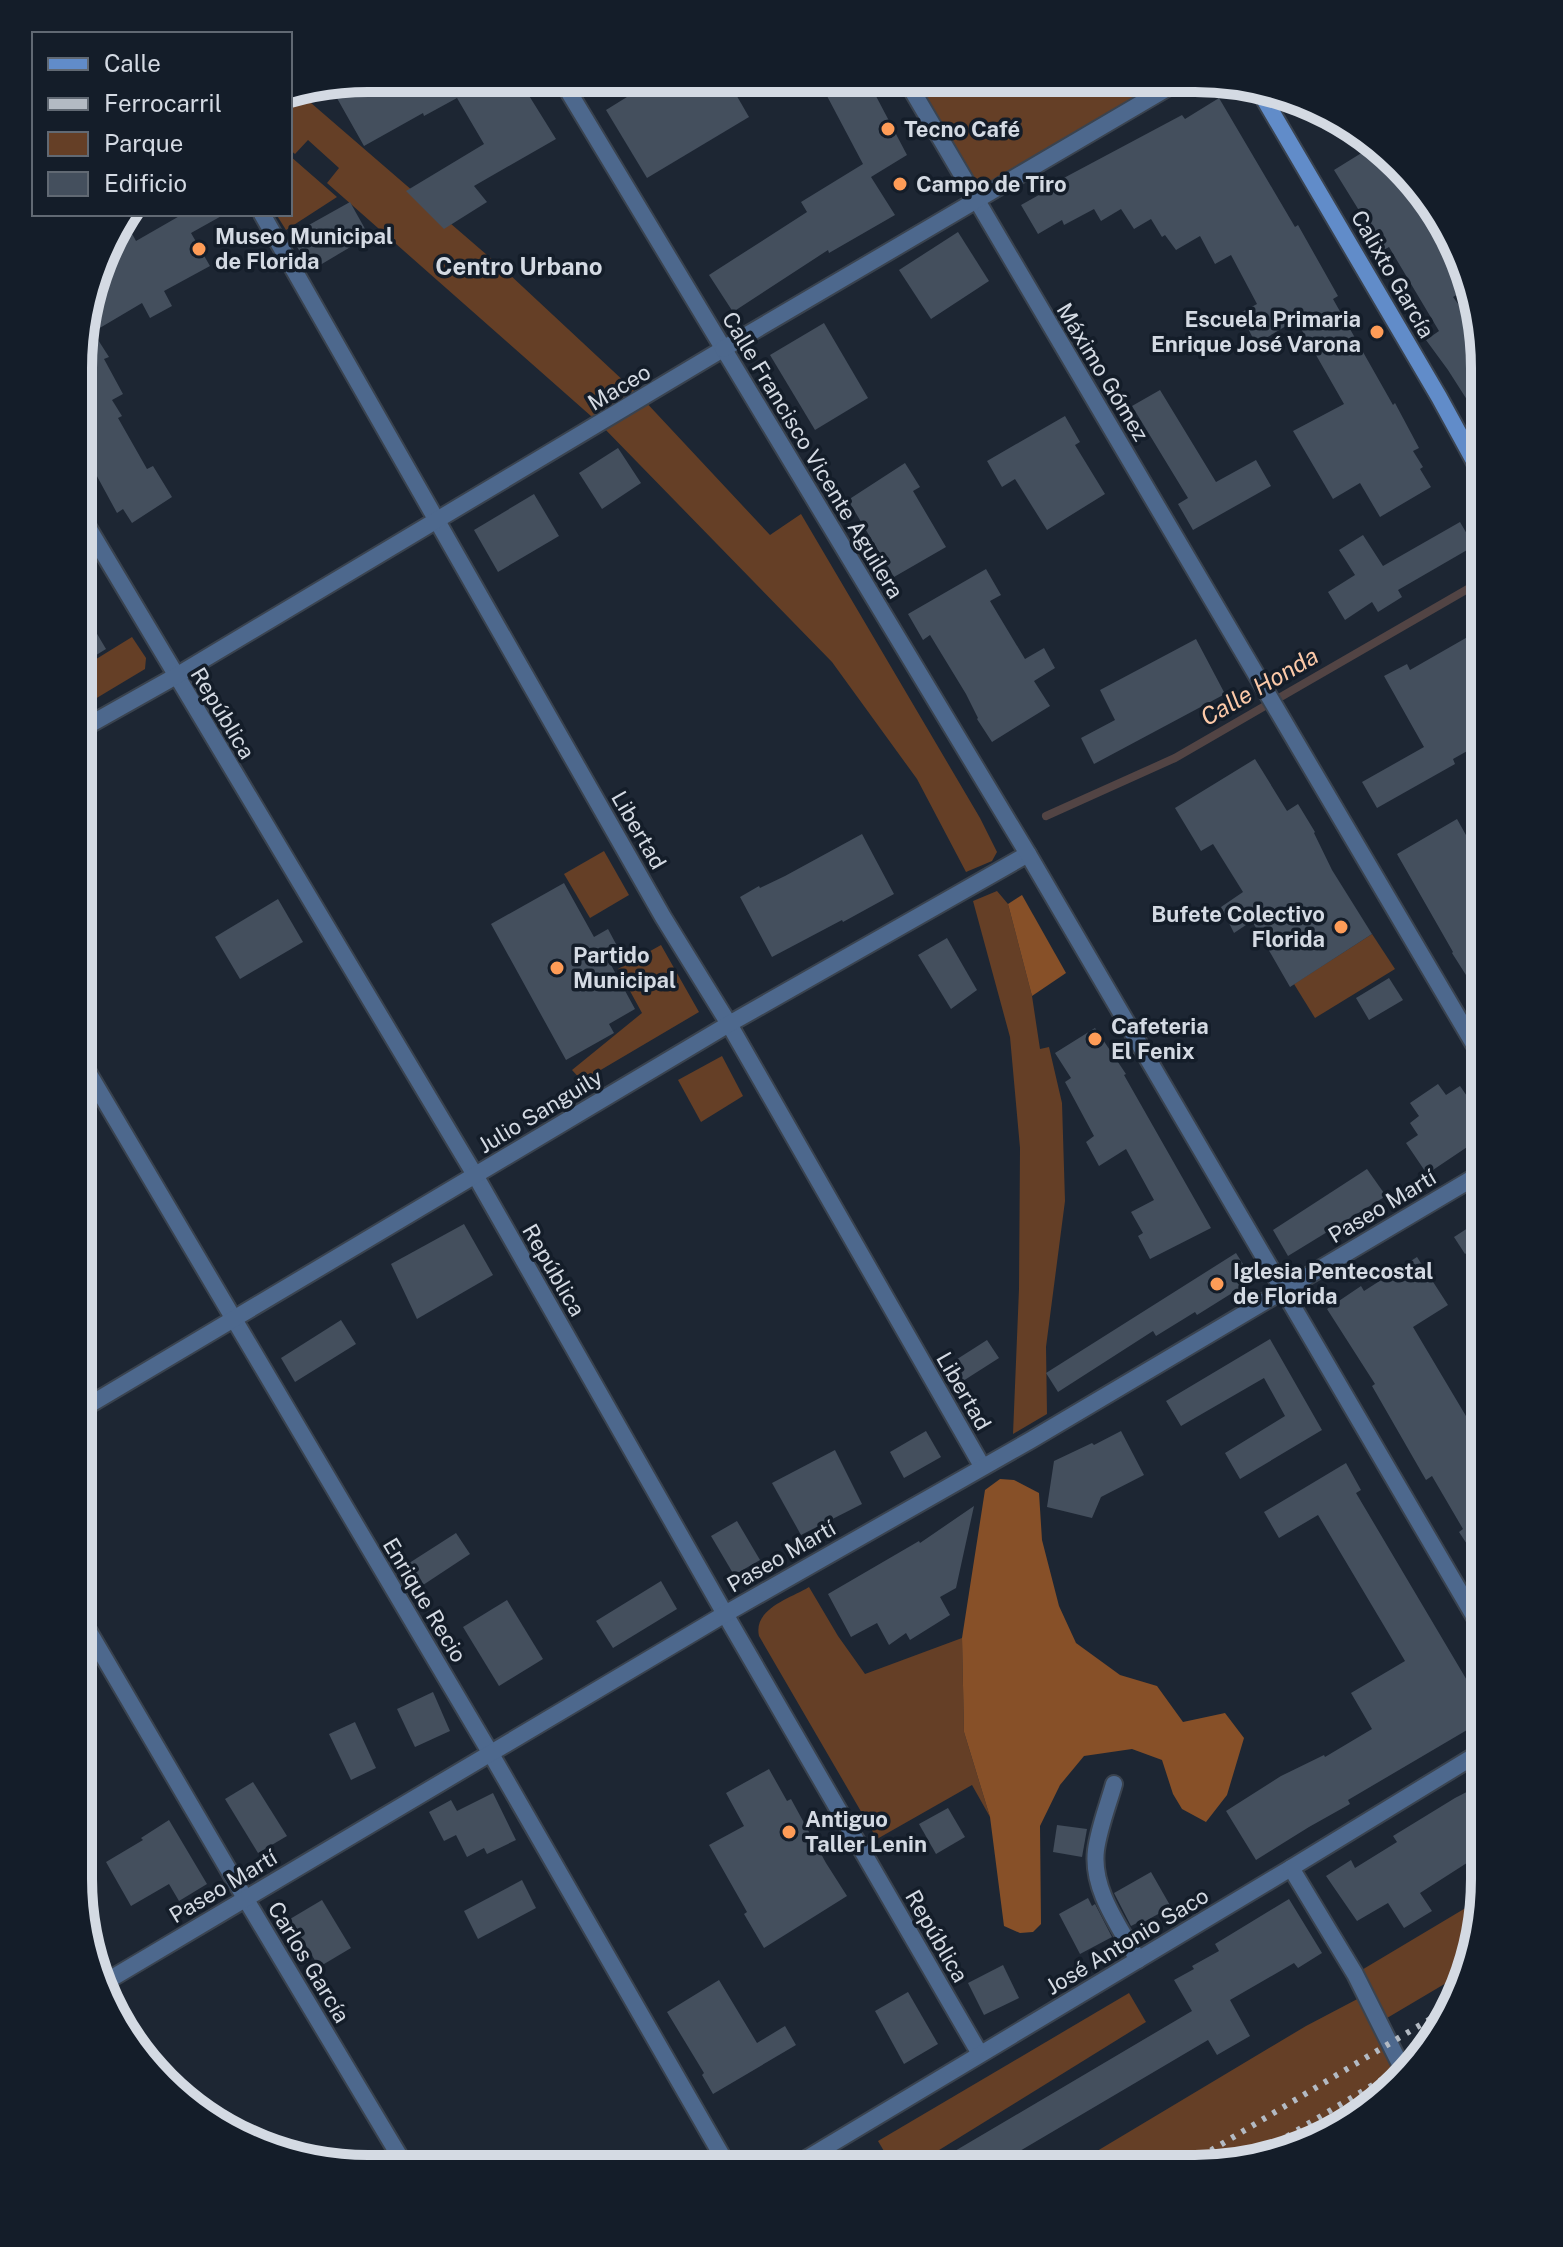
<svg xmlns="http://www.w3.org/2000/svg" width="1563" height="2247" viewBox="0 0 1563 2247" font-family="'Public Sans',sans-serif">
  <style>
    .green { fill: #653f26 }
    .forest { fill: #875028 }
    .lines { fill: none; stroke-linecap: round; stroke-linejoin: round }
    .stream { stroke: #524444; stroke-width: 8 }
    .building { fill: #444f5d }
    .minor-casing { stroke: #3a434f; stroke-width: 20 }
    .tertiary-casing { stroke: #3a434f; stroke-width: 20 }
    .secondary-casing { stroke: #3a434f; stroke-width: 20 }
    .minor { stroke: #4d688d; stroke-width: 16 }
    .tertiary { stroke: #4d688d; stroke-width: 16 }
    .secondary { stroke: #618cc9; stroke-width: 16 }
    .rail { stroke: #b3bac3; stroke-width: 6; stroke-dasharray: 4 8; stroke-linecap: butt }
    .poi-dot { fill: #fe9c57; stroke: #141d29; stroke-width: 3 }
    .labels { text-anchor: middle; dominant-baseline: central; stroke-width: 7; stroke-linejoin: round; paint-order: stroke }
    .poi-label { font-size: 22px; font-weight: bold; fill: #d4dae3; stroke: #141d29; text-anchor: start }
    .street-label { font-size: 22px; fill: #d4dae3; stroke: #141d29 }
    .neighbourhood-label { font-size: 24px; font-weight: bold; fill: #d4dae3; stroke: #141d29 }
    .water-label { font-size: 24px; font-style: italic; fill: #fcc9a8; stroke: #141d29 }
    .rim { fill: none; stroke: #d4dae3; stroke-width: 10 }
  </style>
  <rect width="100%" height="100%" fill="#1d2633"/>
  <g class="green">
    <path d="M906 80H1181L976 201Z"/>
    <path d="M296 90 509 274 642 398 770 535 801 514 980 818 997 852 992 861 966 872 917 779 832 662 600 424 327 183 339 168 308 140 295 154 290 150V91Z"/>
    <path d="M290 156 337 197 286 230 276 214H290Z"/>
    <path d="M132 637 146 658 145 669 80 708V669Z"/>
    <path d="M604 851 629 895 590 918 564 874Z"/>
    <path d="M997 891 1008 904 1032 996 1040 1049 1049 1047 1062 1103 1065 1201 1046 1347 1047 1414 1013 1434 1019 1289 1020 1148 1010 1037 973 901Z"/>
    <path d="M1372 934 1395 969 1315 1018 1294 984Z"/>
    <path d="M661 945 699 1012 582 1081 572 1070 642 1013 618 969Z"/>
    <path d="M722 1056 743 1096 701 1122 678 1080Z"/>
    <path d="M809 1587 838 1636 865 1674 962 1638 964 1732 990 1817 972 1785 877 1839 759 1636C753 1609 789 1599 809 1587Z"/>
    <path d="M1484 1897 1458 1976 1382 2021 1402 2067 1414 2060 1323 2139 1196 2169H1067L1306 2026 1365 1995 1355 1974Z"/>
    <path d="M1129 1993 1146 2022 910 2168H894L878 2141Z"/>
  </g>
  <g class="forest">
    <path d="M1022 895 1066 973 1032 996 1008 904Z"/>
    <path d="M1000 1479 1014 1480 1039 1493 1042 1540 1059 1606 1076 1643 1120 1675 1157 1686 1183 1722 1225 1713 1244 1738 1227 1795 1206 1822 1182 1809 1173 1794 1162 1760 1132 1749 1084 1756 1060 1785 1040 1826 1041 1924 1033 1932 1020 1933 1004 1926 990 1817 964 1732 962 1638 985 1490Z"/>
  </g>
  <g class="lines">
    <path class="stream" d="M1046 816 1175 758 1485 579"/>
  </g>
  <g class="building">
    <path d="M368 78H518L556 139 474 186 487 202 444 229 406 191 484 144 457 98 424 116 423 113 364 146 329 84Z"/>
    <path d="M656 79H727L749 117 647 178 606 110Z"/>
    <path d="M818 79H867L907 155 871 177 895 215 829 253 828 250 733 312 709 275 807 212 801 202 863 164Z"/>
    <path d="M1219 98 1295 227 1298 225 1338 296 1333 299 1393 405 1395 403 1419 448 1413 451 1423 467 1420 469 1431 487 1380 517 1360 483 1333 499 1293 431 1344 404 1296 320 1256 344 1240 313 1257 304 1231 255 1215 264 1200 236 1176 250 1165 235 1162 237 1151 219 1134 229 1121 209 1101 221 1094 209 1064 225 1062 220 1038 234 1021 205 1046 191 1045 188 1182 115 1185 119Z"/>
    <path d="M1376 144 1455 240 1467 289 1453 297 1476 328 1485 367V428L1448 370 1426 340 1439 331 1389 247 1371 257 1356 231 1368 225 1334 170Z"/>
    <path d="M350 202 369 236 310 271 291 235Z"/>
    <path d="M183 214H225L191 233 210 266 164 291 172 306 150 318 142 303 93 332 109 357 104 359 123 394 112 400 122 416 118 418 147 469 153 466 172 497 132 523 123 509 117 513 80 445 81 330 112 238 129 228 136 241Z"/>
    <path d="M958 232 989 281 931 319 899 270Z"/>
    <path d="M824 323 868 398 815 430 770 355Z"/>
    <path d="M1160 390 1216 482 1256 460 1271 486 1193 530 1178 504 1188 498 1132 406Z"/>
    <path d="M1065 416 1080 442 1075 445 1105 494 1047 530 1015 479 1002 487 987 461Z"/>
    <path d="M618 448 641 483 602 509 579 473Z"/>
    <path d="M905 463 920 487 913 491 946 547 894 577 848 500Z"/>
    <path d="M534 494 559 536 498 572 474 530Z"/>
    <path d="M1460 522 1474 546 1398 590 1402 597 1378 612 1372 602 1345 620 1328 592 1355 575 1339 550 1363 535 1383 566Z"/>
    <path d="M986 569 1001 595 990 601 1025 659 1044 648 1055 668 1034 681 1050 706 992 742 977 719 978 718 966 694 930 635 923 640 908 614Z"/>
    <path d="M80 605 106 649 80 665Z"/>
    <path d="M1485 627V741L1453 759 1455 764 1377 808 1362 782 1424 747 1384 676 1407 664 1410 670Z"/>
    <path d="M1196 639 1225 694 1094 764 1081 738 1115 720 1100 690Z"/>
    <path d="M1255 759 1287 811 1298 804 1315 832 1314 833 1332 870 1372 934 1290 987 1252 921 1234 933 1221 907 1243 892 1213 844 1201 851 1175 808Z"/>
    <path d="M1457 819 1485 869V1005L1452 953 1453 952 1397 854Z"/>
    <path d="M862 834 894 894 843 922 842 920 772 957 740 897 759 886 760 888 785 876Z"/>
    <path d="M564 883 594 937 608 929 616 944 624 958 611 965 635 1009 609 1024 614 1033 566 1060 491 924Z"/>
    <path d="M278 899 303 942 240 979 215 937Z"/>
    <path d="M947 938 977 990 951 1009 918 955Z"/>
    <path d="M1389 978 1403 1000 1369 1020 1356 998Z"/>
    <path d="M1095 1028 1126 1074 1124 1075 1211 1228 1150 1259 1138 1236 1143 1233 1131 1212 1154 1200 1126 1149 1099 1166 1086 1142 1094 1136 1065 1082 1071 1078 1055 1053Z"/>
    <path d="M1438 1084 1446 1095 1460 1086 1485 1122V1135L1427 1174 1406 1143 1418 1135 1410 1123 1419 1116 1410 1103Z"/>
    <path d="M1367 1169 1386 1196 1288 1256 1273 1230Z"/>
    <path d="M1485 1217V1241L1465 1254 1454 1237Z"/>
    <path d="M464 1224 493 1275 417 1319 391 1264Z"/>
    <path d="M1236 1253 1253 1280 1197 1315 1195 1312 1156 1336 1153 1331 1058 1392 1046 1373Z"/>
    <path d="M1417 1257 1448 1305 1413 1327 1485 1448 1484 1570 1459 1532 1463 1529 1432 1476 1426 1480 1372 1386 1375 1384 1327 1309 1361 1286 1364 1291Z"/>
    <path d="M341 1320 356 1344 295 1382 281 1358Z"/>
    <path d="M1270 1339 1322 1430 1240 1479 1225 1453 1285 1416 1264 1378 1181 1426 1166 1401Z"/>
    <path d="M987 1340 999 1358 963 1381 951 1363Z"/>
    <path d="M926 1431 941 1457 904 1478 890 1452Z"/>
    <path d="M1121 1431 1144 1475 1101 1497 1092 1518 1047 1507 1054 1461 1092 1443 1094 1445Z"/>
    <path d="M835 1450 862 1504 801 1535 772 1483Z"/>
    <path d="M1346 1463 1361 1490 1356 1493 1484 1709V1720L1348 1800 1350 1804 1309 1827 1256 1860 1226 1811 1281 1776 1324 1755 1325 1757 1372 1729 1351 1693 1405 1661 1318 1515 1279 1538 1264 1512Z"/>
    <path d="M974 1506 956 1588 940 1597 950 1615 910 1640 906 1633 889 1645 877 1623 851 1637 828 1594 919 1541 920 1543Z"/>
    <path d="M737 1521 760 1560 734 1575 711 1536Z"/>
    <path d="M456 1533 470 1554 417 1589 403 1567Z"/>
    <path d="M661 1581 677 1609 613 1648 596 1621Z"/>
    <path d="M507 1600 543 1659 499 1686 463 1627Z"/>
    <path d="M433 1692 450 1731 415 1747 397 1709Z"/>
    <path d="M355 1722 376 1768 351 1780 329 1734Z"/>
    <path d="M769 1769 787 1801 791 1799 826 1863 847 1896 764 1948 744 1914 747 1912 709 1845 744 1826 726 1793Z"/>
    <path d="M253 1782 287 1836 258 1853 225 1799Z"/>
    <path d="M1484 1783V1852L1420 1893 1432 1911 1404 1928 1388 1903 1357 1921 1326 1876 1351 1860 1355 1868 1397 1842 1393 1836 1455 1798Z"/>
    <path d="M493 1793 516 1840 487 1854 484 1848 467 1857 456 1835 444 1841 429 1812 451 1800 457 1811Z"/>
    <path d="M948 1808 965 1837 936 1854 919 1824Z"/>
    <path d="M169 1820 207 1884 179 1901 169 1884 131 1906 106 1862 143 1840 141 1838Z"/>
    <path d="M1057 1825 1087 1829 1082 1857 1053 1852Z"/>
    <path d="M1151 1872 1171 1907 1140 1924 1139 1922 1131 1926 1114 1893Z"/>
    <path d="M522 1880 536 1908 478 1939 464 1911Z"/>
    <path d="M1088 1898 1092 1906 1095 1904 1112 1937 1080 1954 1059 1914Z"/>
    <path d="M1289 1899 1322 1953 1298 1968 1294 1963 1230 2000 1250 2036 1217 2055 1208 2040 991 2168H926L1192 2011 1174 1980 1194 1969 1192 1966 1219 1951 1215 1944Z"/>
    <path d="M322 1900 351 1948 319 1967 290 1919Z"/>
    <path d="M1003 1965 1019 1998 984 2015 968 1983Z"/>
    <path d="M719 1980 757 2043 785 2026 796 2045 713 2094 702 2075 704 2073 667 2012Z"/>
    <path d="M908 1992 938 2044 904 2064 875 2011Z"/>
  </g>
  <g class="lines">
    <defs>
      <g id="minor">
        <path d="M906 80 1485 1063"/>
        <path d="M262 214 663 917 729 1024 982 1466"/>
        <path d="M80 514 475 1175 725 1614 980 2054"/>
        <path d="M80 730 176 676 723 349"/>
        <path d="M79 1057 491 1754 729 2168"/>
        <path d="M79 1411 729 1024 1028 854"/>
        <path d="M78 1613 245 1898 406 2167"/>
        <path d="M1114 1784C1108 1805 1099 1828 1096 1850 1091 1890 1120 1927 1138 1960"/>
        <path d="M791 2168 1291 1868"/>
      </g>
      <g id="tertiary">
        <path d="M561 79 1028 854 1484 1633"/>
        <path d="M723 349 1181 80"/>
        <path d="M102 1984 725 1614 1031 1440 1485 1171"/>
        <path d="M1403 2070 1355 1974 1291 1868 1484 1750"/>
      </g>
      <path id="secondary" d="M1260 92 1439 397 1485 481"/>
    </defs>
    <use href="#minor" class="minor-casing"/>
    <use href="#tertiary" class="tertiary-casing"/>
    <use href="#secondary" class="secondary-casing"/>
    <use href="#minor" class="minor"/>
    <use href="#tertiary" class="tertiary"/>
    <use href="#secondary" class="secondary"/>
    <g class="rail">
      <path d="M1256 2155 1413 2061"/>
      <path d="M1180 2169 1447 2009"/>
    </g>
  </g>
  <g class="poi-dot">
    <circle cx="888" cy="129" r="8"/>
    <circle cx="900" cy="184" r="8"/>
    <circle cx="199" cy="249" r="8"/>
    <circle cx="1377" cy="332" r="8"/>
    <circle cx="1341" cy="927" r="8"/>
    <circle cx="557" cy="968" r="8"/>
    <circle cx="1095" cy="1039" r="8"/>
    <circle cx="1217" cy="1284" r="8"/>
    <circle cx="789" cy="1832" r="8"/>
  </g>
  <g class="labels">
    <g class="poi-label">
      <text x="904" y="129">Tecno Café</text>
      <text x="916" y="184">Campo de Tiro</text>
      <text x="215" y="236">Museo Municipal<tspan x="215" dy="25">de Florida</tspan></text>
      <text x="1361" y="319" text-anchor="end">Escuela Primaria<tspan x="1361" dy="25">Enrique José Varona</tspan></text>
      <text x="1325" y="914" text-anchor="end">Bufete Colectivo<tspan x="1325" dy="25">Florida</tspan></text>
      <text x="573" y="955">Partido<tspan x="573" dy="25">Municipal</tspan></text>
      <text x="1111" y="1026">Cafeteria<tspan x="1111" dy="25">El Fenix</tspan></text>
      <text x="1233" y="1271">Iglesia Pentecostal<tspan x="1233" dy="25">de Florida</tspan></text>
      <text x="805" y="1819">Antiguo<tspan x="805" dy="25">Taller Lenin</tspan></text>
    </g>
    <g class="street-label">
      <text transform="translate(1393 274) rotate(60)">Calixto García</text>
      <text transform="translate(1103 372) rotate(59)">Máximo Gómez</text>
      <text transform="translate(619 387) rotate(-31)">Maceo</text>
      <text transform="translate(813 455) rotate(59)">Calle Francisco Vicente Aguilera</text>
      <text transform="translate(223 713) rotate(59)">República</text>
      <text transform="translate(639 830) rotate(60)">Libertad</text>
      <text transform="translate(540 1111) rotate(-31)">Julio Sanguily</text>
      <text transform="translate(1382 1206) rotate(-31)">Paseo Martí</text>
      <text transform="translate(554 1270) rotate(60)">República</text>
      <text transform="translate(964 1391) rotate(60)">Libertad</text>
      <text transform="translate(781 1556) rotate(-30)">Paseo Martí</text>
      <text transform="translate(425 1600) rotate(59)">Enrique Recio</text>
      <text transform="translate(223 1886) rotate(-31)">Paseo Martí</text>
      <text transform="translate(937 1936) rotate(60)">República</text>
      <text transform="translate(1127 1941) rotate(-31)">José Antonio Saco</text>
      <text transform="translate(309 1962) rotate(59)">Carlos García</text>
    </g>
    <g class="neighbourhood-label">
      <text x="519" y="266">Centro Urbano</text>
    </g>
    <g class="water-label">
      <text transform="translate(1259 686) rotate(-30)">Calle Honda</text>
    </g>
  </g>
  <path d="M0 0H1563V2247H0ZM368 92H1195A276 276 0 0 1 1471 368V1879A276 276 0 0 1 1195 2155H368A276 276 0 0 1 92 1879V368A276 276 0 0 1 368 92Z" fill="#141d29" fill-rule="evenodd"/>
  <path class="rim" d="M368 92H1195A276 276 0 0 1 1471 368V1879A276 276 0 0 1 1195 2155H368A276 276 0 0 1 92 1879V368A276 276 0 0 1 368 92Z"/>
  <rect x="32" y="32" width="260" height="184" fill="#141d29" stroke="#616973" stroke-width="2"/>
  <rect x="48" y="58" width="40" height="12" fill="#618cc9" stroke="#616973" stroke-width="2"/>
  <text x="104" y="72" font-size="24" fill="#d4dae3">Calle</text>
  <rect x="48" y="98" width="40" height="12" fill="#b3bac3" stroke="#616973" stroke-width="2"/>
  <text x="104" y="112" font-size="24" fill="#d4dae3">Ferrocarril</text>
  <rect x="48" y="132" width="40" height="24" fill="#653f26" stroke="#616973" stroke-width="2"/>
  <text x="104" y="152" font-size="24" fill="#d4dae3">Parque</text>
  <rect x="48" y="172" width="40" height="24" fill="#444f5d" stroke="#616973" stroke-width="2"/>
  <text x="104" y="192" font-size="24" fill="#d4dae3">Edificio</text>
</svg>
